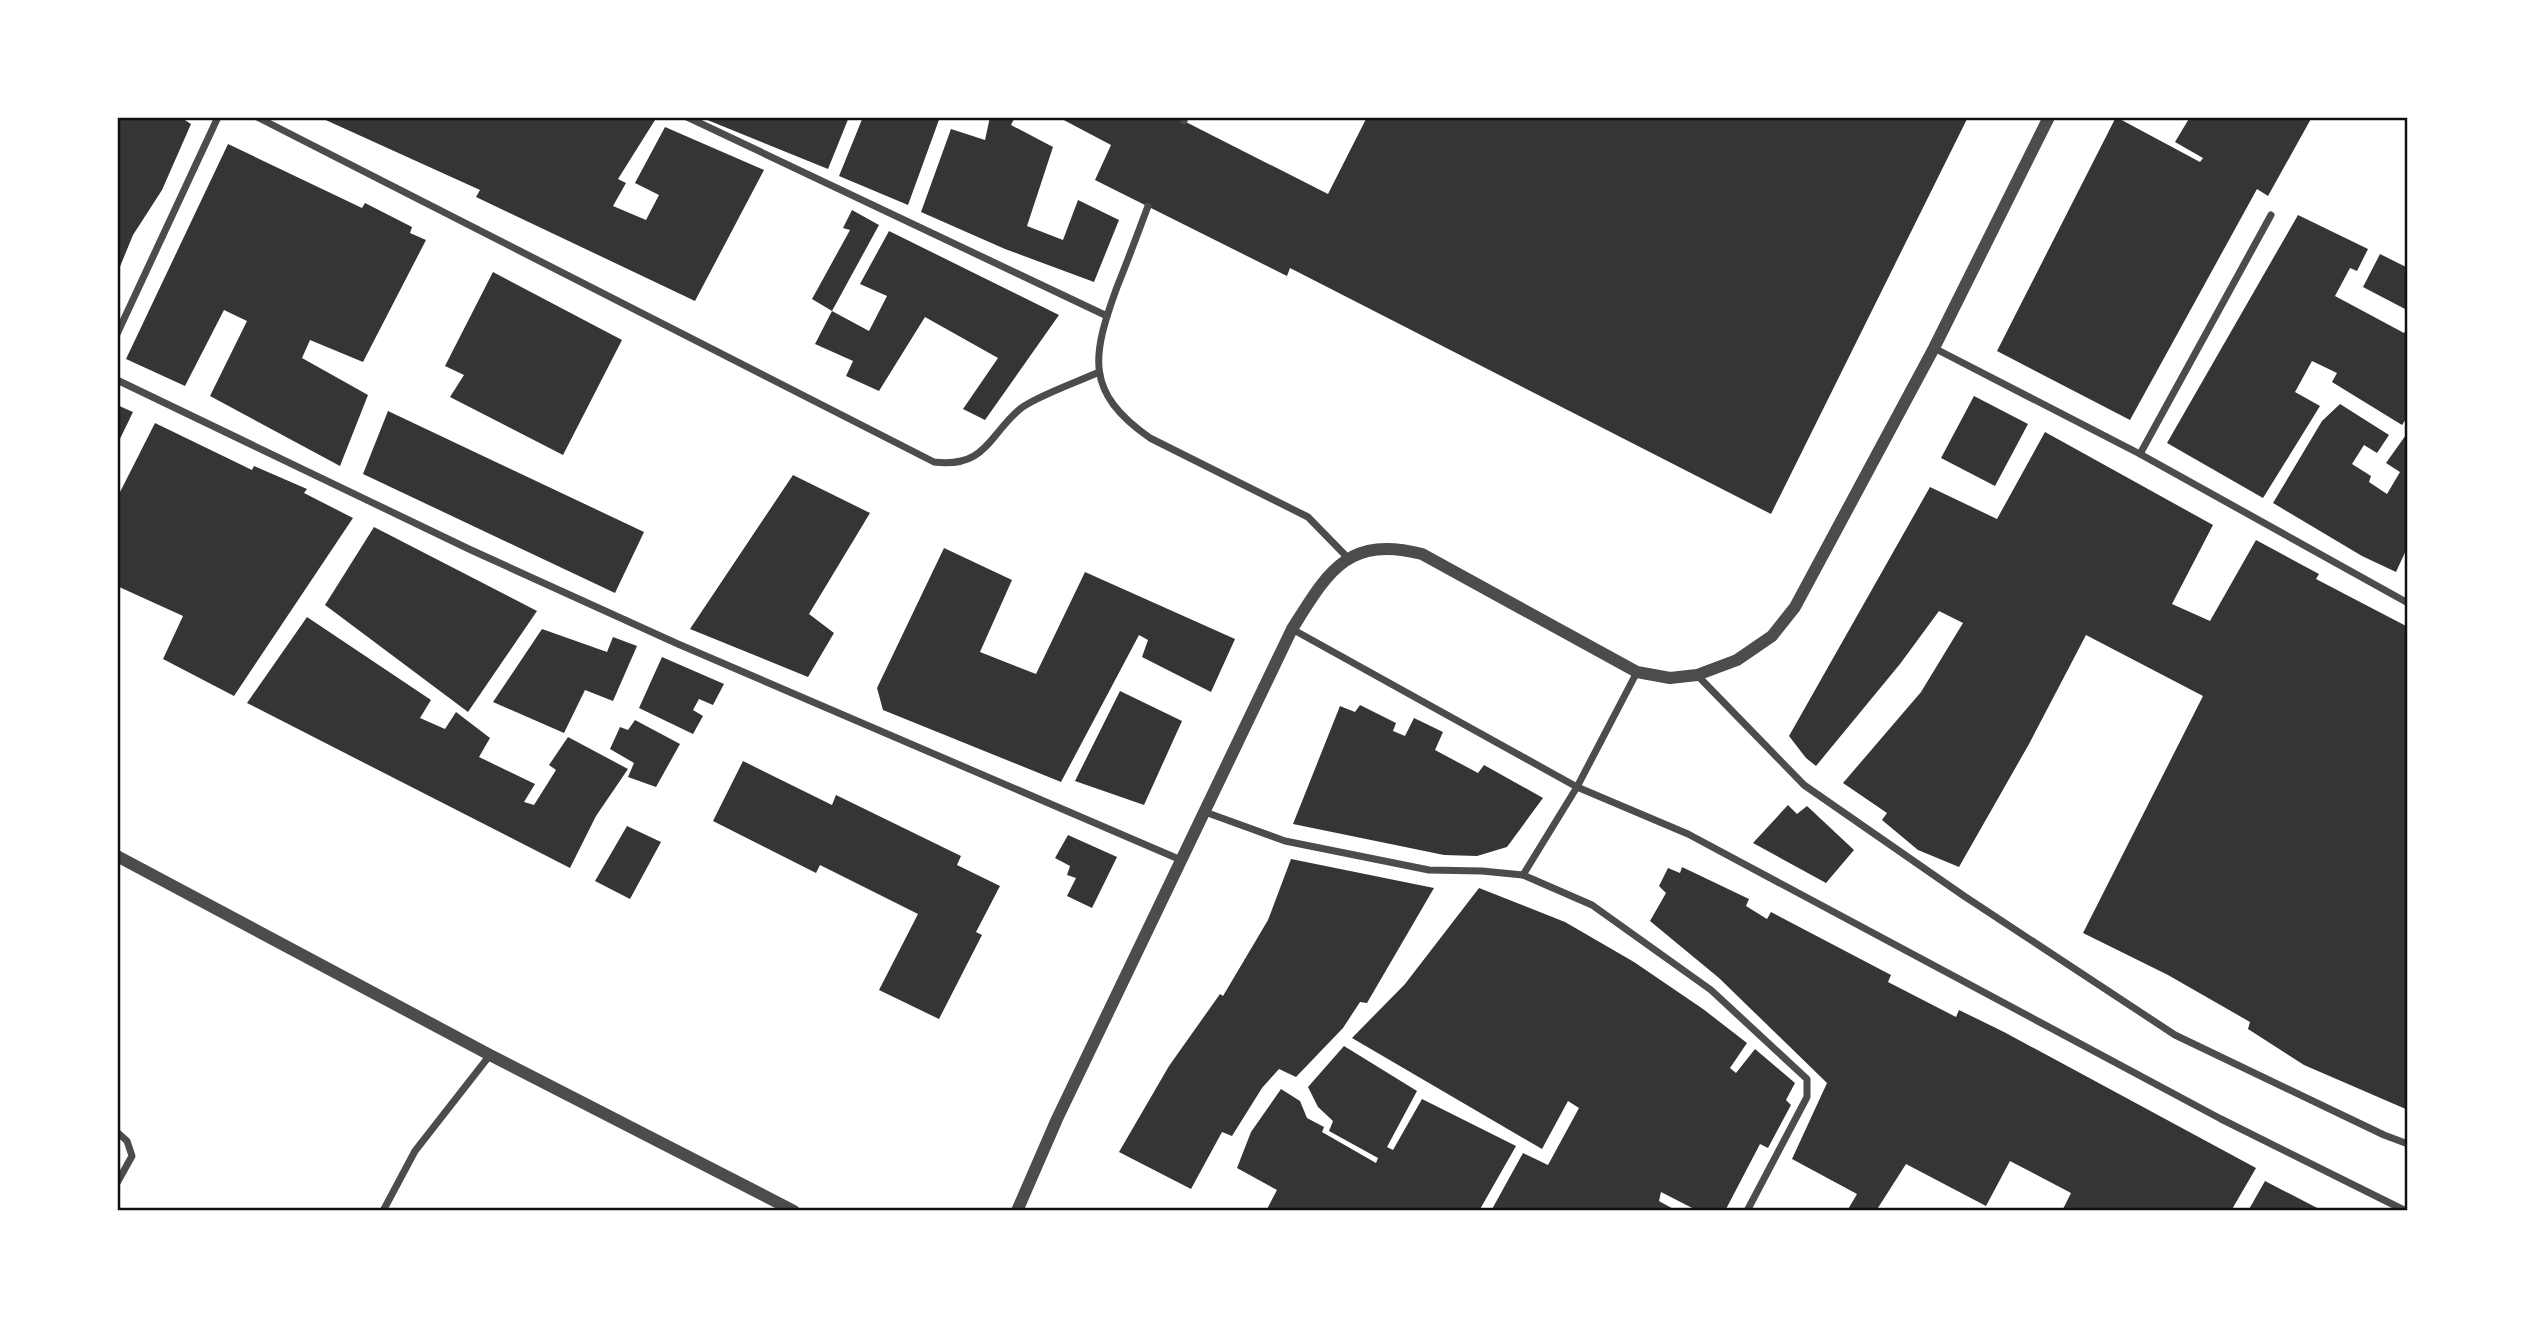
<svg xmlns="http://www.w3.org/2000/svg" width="2525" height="1328" viewBox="0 0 2525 1328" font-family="'Titillium Web',sans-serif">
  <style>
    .building { fill: #353535 }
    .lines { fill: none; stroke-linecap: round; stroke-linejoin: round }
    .minor { stroke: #4c4c4c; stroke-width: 7 }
    .tertiary { stroke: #4c4c4c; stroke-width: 12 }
    .neatline { fill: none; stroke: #111; stroke-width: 2.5 }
  </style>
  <rect width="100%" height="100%" fill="#fff"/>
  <g class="building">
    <path d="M117 117H180L191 124 162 190 133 235 117 274Z"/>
    <path d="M319 117H649L655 120 618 179 626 183 613 206 646 220 659 195 635 183 665 127 764 170 695 301 476 197 480 190Z"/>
    <path d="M700 117H849L828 169Z"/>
    <path d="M863 117H940L908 205 839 176Z"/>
    <path d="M990 117H1015L1011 125 1053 147 1027 226 1063 240 1078 200 1119 220 1094 282 1005 249 921 212 951 129 985 140Z"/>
    <path d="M1058 117H1176L1328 194 1367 117H1968L1771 514 1290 268 1287 276 1095 180 1111 145Z"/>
    <path d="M2116 117 2200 162 2203 158 2175 142 2190 117H2312L2268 196 2257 189 2130 420 1997 351Z"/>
    <path d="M228 144 362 208 365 203 412 227 410 233 426 240 363 362 310 340 302 358 368 395 340 466 210 396 247 321 224 310 185 386 126 359Z"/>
    <path d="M852 210 879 225 832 311 869 331 887 296 860 284 889 231 1059 315 985 420 963 409 998 358 925 317 879 391 846 376 853 361 815 344 832 311 812 299 850 230 843 228Z"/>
    <path d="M2298 215 2368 249 2357 271 2350 268 2335 296 2404 333 2408 327V416L2402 425 2332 382 2337 373 2312 361 2295 392 2320 406 2263 498 2167 443Z"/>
    <path d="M2380 254 2408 268V305L2405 309 2363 287Z"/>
    <path d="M493 272 622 340 563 455 450 397 464 375 445 366Z"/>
    <path d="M1974 396 2028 424 1995 486 1941 458Z"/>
    <path d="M2340 404 2389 435 2377 453 2364 445 2352 464 2371 476 2369 482 2387 494 2400 472 2386 463 2408 432V546L2396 572 2362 556 2273 503 2322 421Z"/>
    <path d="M117 405 133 412 117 445Z"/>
    <path d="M388 411 644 532 615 593 363 474Z"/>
    <path d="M155 423 252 470 254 466 307 489 304 493 353 518 234 696 163 659 183 616 117 586V498Z"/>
    <path d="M2045 432 2213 525 2172 604 2210 621 2256 540 2319 574 2316 579 2408 627V1110L2304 1065 2248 1029 2250 1022 2168 975 2083 933 2203 696 2086 635 2029 744 1959 867 1918 850 1882 820 1887 813 1843 783 1921 692 1963 623 1939 611 1900 664 1816 766 1806 758 1789 736 1930 487 1997 519Z"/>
    <path d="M793 475 870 513 809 614 834 633 808 677 690 629Z"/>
    <path d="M374 527 537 611 468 712 325 605Z"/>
    <path d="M944 548 1012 580 980 652 1036 674 1085 572 1235 639 1211 692 1142 657 1148 640 1139 635 1061 782 883 710 877 688Z"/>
    <path d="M307 617 431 700 420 718 445 729 456 712 490 738 479 757 535 784 524 802 534 805 556 770 549 765 568 737 628 769 596 816 570 868 247 703Z"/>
    <path d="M542 629 607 652 613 637 637 646 613 701 585 690 564 733 493 702Z"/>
    <path d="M662 657 724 684 713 705 699 699 693 710 703 716 693 734 639 708Z"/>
    <path d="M1120 691 1182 721 1144 805 1075 781Z"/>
    <path d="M1360 705 1396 723 1393 731 1405 736 1414 718 1443 732 1435 750 1478 773 1484 765 1543 798 1507 847 1477 856 1444 855 1293 824 1340 706 1355 712Z"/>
    <path d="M635 720 680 744 656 787 628 777 634 763 610 749 620 727 628 730Z"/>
    <path d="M743 761 832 805 836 795 961 856 957 865 1000 886 976 932 982 935 939 1019 879 990 918 914 820 865 816 873 713 821Z"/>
    <path d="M1788 805 1797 814 1807 806 1854 850 1826 883 1753 843Z"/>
    <path d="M627 826 661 842 630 899 595 881Z"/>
    <path d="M1068 835 1117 857 1092 908 1067 896 1076 878 1067 875 1070 866 1055 858Z"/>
    <path d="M1291 859 1434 888 1367 1003 1360 1002 1343 1028 1296 1077 1279 1069 1262 1088 1232 1136 1222 1132 1191 1189 1119 1152 1169 1066 1220 994 1223 996 1268 920Z"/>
    <path d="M1682 867 1749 899 1746 906 1767 919 1771 912 1891 975 1888 982 1956 1017 1959 1010 2004 1032 2256 1168 2231 1211H2062L2071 1193 2010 1161 1986 1206 1906 1164 1876 1211H1847L1857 1194 1792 1159 1827 1083 1719 978 1650 921 1666 893 1659 886 1668 868 1680 873Z"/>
    <path d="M1479 888 1565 922 1634 962 1703 1009 1747 1043 1730 1068 1736 1073 1755 1049 1795 1083 1786 1100 1791 1105 1768 1148 1760 1144 1725 1211H1698L1661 1192 1659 1201 1677 1211H1491L1523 1153 1548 1165 1579 1108 1568 1101 1542 1149 1352 1038 1405 984Z"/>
    <path d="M1344 1046 1417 1091 1387 1147 1393 1150 1422 1099 1516 1146 1479 1211H1266L1277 1190 1237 1168 1251 1132 1281 1089 1300 1101 1307 1118 1324 1127 1322 1132 1376 1163 1378 1158 1329 1131 1333 1121 1318 1107 1308 1087Z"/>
    <path d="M2265 1181 2323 1211H2248Z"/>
  </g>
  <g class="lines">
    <g class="minor">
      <path d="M257 117 934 462C986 468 988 436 1020 409 1034 397 1080 381 1099 372"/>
      <path d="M687 117 1107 316"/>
      <path d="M1184 121 1185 117"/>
      <path d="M1148 206C1138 233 1128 260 1117 287 1092 356 1084 392 1150 438L1308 517 1348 558"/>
      <path d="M117 334 218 117"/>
      <path d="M1934 348 2140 454 2408 603"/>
      <path d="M117 380 471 550 678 644 1181 860"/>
      <path d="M2140 454 2271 215"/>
      <path d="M1292 629 1577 787 1688 834 2221 1119 2406 1211"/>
      <path d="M1697 675 1804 785 1964 896 2175 1035 2384 1135 2408 1144"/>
      <path d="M1205 812 1285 841 1429 870 1482 871 1523 875 1592 905 1711 990 1807 1079V1097L1747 1211"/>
      <path d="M1523 875 1577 787 1637 672"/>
      <path d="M117 1132 127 1141 132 1156 117 1183"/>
      <path d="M383 1211 415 1151 490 1055"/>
    </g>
    <g class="tertiary">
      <path d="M117 856 490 1055 794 1211"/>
      <path d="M1017 1211 1057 1119 1292 629C1328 572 1347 535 1422 554L1637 672 1670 678 1697 675 1737 660 1772 636 1795 607 1934 348 2049 117"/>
    </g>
  </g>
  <rect width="2525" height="1328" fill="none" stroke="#ffffff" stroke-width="238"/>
  <rect x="119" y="119" width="2287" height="1090" class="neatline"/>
</svg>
